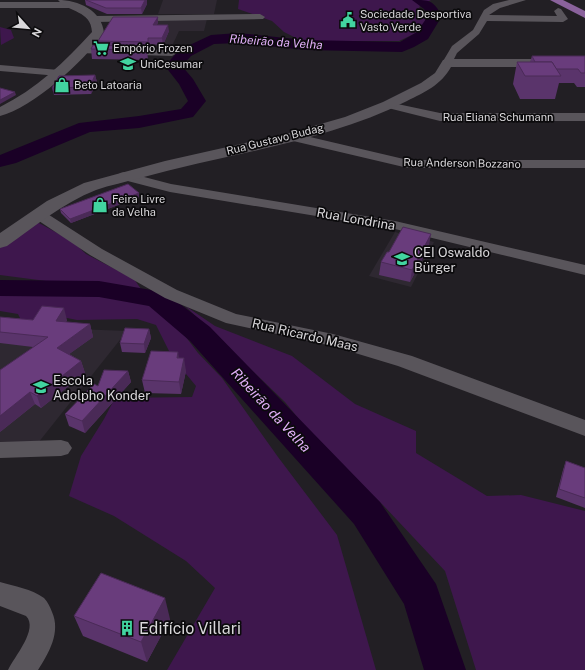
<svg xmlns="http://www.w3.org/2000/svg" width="585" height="670" viewBox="0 0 585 670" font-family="'Public Sans',sans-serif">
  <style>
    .built { fill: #2e2831 }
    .green { fill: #3e174d }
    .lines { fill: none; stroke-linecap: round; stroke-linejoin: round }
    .river { fill: #1a0026; fill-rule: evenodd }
    .street { fill: #59555b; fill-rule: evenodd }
    .secondary { fill: #59555b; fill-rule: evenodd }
    .primary { fill: #8a629c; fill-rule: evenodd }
    .wall { fill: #5a346b }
    .shaded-wall { fill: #4a2a57 }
    .building { fill: #693c7c; stroke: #4a2a57 }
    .labels { text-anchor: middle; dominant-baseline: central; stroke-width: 3.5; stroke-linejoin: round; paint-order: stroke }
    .far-poi-label { font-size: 11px; fill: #d9d7da; stroke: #0b0a0c; text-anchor: start }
    .far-street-label { font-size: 11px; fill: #d9d7da; stroke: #0b0a0c }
    .far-water-label { font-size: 12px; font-style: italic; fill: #e2b0f9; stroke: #0b0a0c }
    .street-label { font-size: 13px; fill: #d9d7da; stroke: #0b0a0c }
    .poi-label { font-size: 13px; fill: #d9d7da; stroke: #0b0a0c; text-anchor: start }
    .water-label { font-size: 14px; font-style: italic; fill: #e2b0f9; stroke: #0b0a0c }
    .near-poi-label { font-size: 16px; fill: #d9d7da; stroke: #0b0a0c; text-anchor: start }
  </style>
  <rect width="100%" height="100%" fill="#221f24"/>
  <g class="built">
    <path d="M163 0H217L214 14H158Z"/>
    <path d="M207 19 204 31H179L172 46 101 44 112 22Z"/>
    <path d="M395 232 434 242 411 287 369 276Z"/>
    <path d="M0 326 127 331 38 443H0Z"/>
  </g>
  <g class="green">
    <path d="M239 0H431L419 7 428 19 416 33 399 41H302L284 32 272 21 238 9Z"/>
    <path d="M0 27 11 30 14 38 1 45Z"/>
    <path d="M37 222 72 241 86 254 134 279 143 292 82 281H46L0 275V247Z"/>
    <path d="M0 291 83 294 150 301 173 320 198 353 222 378 278 457 337 535 376 670H167L215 588 186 561 114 516 69 496 81 456 104 419 115 398 192 397 196 386 172 357 156 325 137 319 77 320 57 316 22 322 18 314 0 311Z"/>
    <path d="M184 305 215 326 292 356 355 404 416 431V453L487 496 521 495 585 511V670H476L445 571 382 504 328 455 285 402Z"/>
  </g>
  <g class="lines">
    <g class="river">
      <path d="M412 0C430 0 433 0 442 16L428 39 414 47 402 52 306 50 238 43 214 44 191 56 182 66 193 79 206 101 193 117 139 128 90 132 16 163 0 167V155L79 123 139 116 181 109 188 101 179 84 165 66 179 50 211 35 238 33 306 40 400 42 417 32 428 16 424 9Z"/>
      <path d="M0 280 99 281 157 291 166 293 210 327 380 502 436 584 466 670H424L404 604 354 524 190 341 149 306 99 297 0 296Z"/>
    </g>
    <g class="street">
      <path d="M509 0H526L500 8 489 15 557 16 554 11 558 8 561 9 568 19 563 22 487 21 479 34 457 53 451 65H443L442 63 452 46 473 30 484 10 493 4Z"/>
      <path d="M0 2H73L77 5 73 8H0Z"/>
      <path d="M260 14 265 17 263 19 95 22 90 19 95 16Z"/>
      <path d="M82 48 172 50 177 53 172 56 78 53 77 51Z"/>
      <path d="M0 65 59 70 64 73 59 76 0 71Z"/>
      <path d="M388 102 440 113H585V121H440L384 107 382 105 384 103Z"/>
      <path d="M293 133 408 160H585V168H408L289 140 287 137Z"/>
      <path d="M125 172 171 184 395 221 585 265V275L395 229 170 192 120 179 118 176 120 173Z"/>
      <path d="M38 210 43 211 102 249 177 290 236 314 333 334 412 356 585 420V436L398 366 332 346 226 323 165 298 90 255 33 217 31 214 33 211Z"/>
      <path d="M61 440 68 442 72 448 68 454 61 456 0 458V442Z"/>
      <path d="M0 582C14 586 32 589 44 598 48 602 50 607 52 612 61 632 49 653 38 670H8C14 657 39 629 26 616L0 606Z"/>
    </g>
    <g class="secondary">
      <path d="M58 0C78 0 102 10 104 33 84 61 33 108 0 116V107C36 89 65 62 92 32 91 10 69 13 58 0Z"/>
      <path d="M447 59H585V67H451C441 85 425 92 407 101 324 143 229 153 140 178 126 182 110 185 96 190 63 203 35 226 7 246L0 248V233L47 201 84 183 165 161 289 133 345 117 383 102 421 83 435 73 443 60Z"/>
    </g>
    <path class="primary" d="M550 0H563L585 11V18Z"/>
  </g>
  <g class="wall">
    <path d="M85 0H147V4L142 14H107L86 5Z"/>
    <path d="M158 17V22L157 25 169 31 163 45 149 44V48H147L148 60 92 59 91 49 98 46V41Z"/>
    <path d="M532 56H585V87H577L574 83H559L555 99H520L513 84 517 62H530Z"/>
    <path d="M95 75 97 82 91 94 54 95 52 88Z"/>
    <path d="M139 193V197L71 223 61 213 60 209Z"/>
    <path d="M429 246 410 282 379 275 381 262 389 252Z"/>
    <path d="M0 317 33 320H67L66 322 90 324 93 337 69 354 81 361 85 373 41 408 35 404 0 432 33 347 0 343Z"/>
    <path d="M149 329 151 338 145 353 122 352 120 343Z"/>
    <path d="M179 358 186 371 181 394 145 393 142 380Z"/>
    <path d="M128 371 131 382 85 433 69 426 65 414Z"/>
    <path d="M566 461 585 468V508L556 497 563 470Z"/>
    <path d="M74 616 170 619 147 662 83 636Z"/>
  </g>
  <g class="shaded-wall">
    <path d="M145 0H147V4L142 14 141 8Z"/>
    <path d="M158 17V22L154 31 153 25Z"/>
    <path d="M168 25 169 31 163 45 162 38Z"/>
    <path d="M95 75 97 82 91 94 90 87Z"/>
    <path d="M15 92 16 95 0 104V100Z"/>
    <path d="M139 193V197L71 223 70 219Z"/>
    <path d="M431 234 429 246 410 282 412 270Z"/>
    <path d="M64 308 67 320 59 334 56 321Z"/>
    <path d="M90 324 93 337 61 360 57 348Z"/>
    <path d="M149 329 151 338 145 353 144 344Z"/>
    <path d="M178 352 180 364 177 358Z"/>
    <path d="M184 358 186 371 181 394 179 382Z"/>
    <path d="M81 361 85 373 41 408 37 396Z"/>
    <path d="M128 371 131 382 85 433 82 421Z"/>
    <path d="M30 392 35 404 0 432V416Z"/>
    <path d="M165 598 170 619 147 662 141 642Z"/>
  </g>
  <g class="building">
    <path d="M86 0H145L141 8H106Z"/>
    <path d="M113 17H158L153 25H168L162 38H148V42L98 41Z"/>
    <path d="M93 45 147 47V50L91 49Z"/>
    <path d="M532 56H585V73H581L578 69H556L552 62H535Z"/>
    <path d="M517 62H552L561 76H525Z"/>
    <path d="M95 75 90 87 52 88 59 76Z"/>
    <path d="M0 88 15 92 0 100Z"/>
    <path d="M128 184 139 193 70 219 60 209Z"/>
    <path d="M403 227 431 234 412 270 381 262 387 252H389Z"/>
    <path d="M42 306 64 308 56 321 90 324 57 348 81 361 37 396 30 392 0 416V370L48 337 0 332V317L33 320Z"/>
    <path d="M125 328 149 329 144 344 120 343Z"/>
    <path d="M151 351 178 352 177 358H184L179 382 142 380Z"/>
    <path d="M104 370 128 371 82 421 65 414 94 384 98 386Z"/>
    <path d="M566 461 585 468V498L559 489Z"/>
    <path d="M101 573 165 598 141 642 74 616Z"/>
  </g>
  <defs>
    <symbol id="civic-bare" viewBox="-9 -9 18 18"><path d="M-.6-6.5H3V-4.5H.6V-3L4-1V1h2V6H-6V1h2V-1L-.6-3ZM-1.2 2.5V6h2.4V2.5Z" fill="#42d4a0" stroke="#0b0a0c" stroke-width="2.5" paint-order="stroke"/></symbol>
    <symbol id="supermarket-bare" viewBox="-9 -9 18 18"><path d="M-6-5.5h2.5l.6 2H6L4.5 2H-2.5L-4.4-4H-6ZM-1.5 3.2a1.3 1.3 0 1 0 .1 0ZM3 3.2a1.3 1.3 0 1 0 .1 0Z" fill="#42d4a0" stroke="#0b0a0c" stroke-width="2.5" paint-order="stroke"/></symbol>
    <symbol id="university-bare" viewBox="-9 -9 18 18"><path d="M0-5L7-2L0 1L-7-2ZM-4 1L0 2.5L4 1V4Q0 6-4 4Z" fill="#42d4a0" stroke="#0b0a0c" stroke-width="2.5" paint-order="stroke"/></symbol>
    <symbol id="shop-bare" viewBox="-9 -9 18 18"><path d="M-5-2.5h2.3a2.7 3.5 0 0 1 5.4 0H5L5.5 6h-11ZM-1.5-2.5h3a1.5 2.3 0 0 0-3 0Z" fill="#42d4a0" stroke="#0b0a0c" stroke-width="2.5" paint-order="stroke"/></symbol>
    <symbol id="school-bare" viewBox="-9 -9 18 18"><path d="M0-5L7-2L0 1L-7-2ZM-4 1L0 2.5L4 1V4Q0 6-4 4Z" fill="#42d4a0" stroke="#0b0a0c" stroke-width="2.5" paint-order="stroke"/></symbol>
    <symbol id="building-bare" viewBox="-9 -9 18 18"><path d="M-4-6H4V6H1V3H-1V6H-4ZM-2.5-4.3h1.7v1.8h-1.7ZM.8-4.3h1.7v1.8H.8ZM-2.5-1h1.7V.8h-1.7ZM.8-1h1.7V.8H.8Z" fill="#42d4a0" stroke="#0b0a0c" stroke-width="2.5" paint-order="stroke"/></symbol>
  </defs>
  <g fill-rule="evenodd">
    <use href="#civic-bare" x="337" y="9" width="22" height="22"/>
    <use href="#supermarket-bare" x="90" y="37" width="22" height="22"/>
    <use href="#university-bare" x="117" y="53" width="22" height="22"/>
    <use href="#shop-bare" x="51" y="74" width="22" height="22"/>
    <use href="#shop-bare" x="89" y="194" width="22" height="22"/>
    <use href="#school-bare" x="391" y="248" width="22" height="22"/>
    <use href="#school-bare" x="30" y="376" width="22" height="22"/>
    <use href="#building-bare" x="116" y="617" width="22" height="22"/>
  </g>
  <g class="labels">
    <g class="far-poi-label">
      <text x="360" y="14">Sociedade Desportiva<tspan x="360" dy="13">Vasto Verde</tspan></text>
      <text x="113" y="48">Empório Frozen</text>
      <text x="140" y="64">UniCesumar</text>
      <text x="74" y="85">Beto Latoaria</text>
      <text x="112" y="199">Feira Livre<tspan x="112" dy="13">da Velha</tspan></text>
    </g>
    <g class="far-street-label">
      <text x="498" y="117">Rua Eliana Schumann</text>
      <text transform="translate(275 139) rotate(-14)">Rua Gustavo Budag</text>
      <text transform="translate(462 163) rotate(1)">Rua Anderson Bozzano</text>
    </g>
    <g class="far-water-label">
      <text transform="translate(276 42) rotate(4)">Ribeirão da Velha</text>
    </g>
    <g class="street-label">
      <text transform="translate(356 219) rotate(10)">Rua Londrina</text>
      <text transform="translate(305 335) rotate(13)">Rua Ricardo Maas</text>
    </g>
    <g class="poi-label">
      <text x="414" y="252">CEI Oswaldo<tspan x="414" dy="15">Bürger</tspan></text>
      <text x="53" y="380">Escola<tspan x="53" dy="15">Adolpho Konder</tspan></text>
    </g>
    <g class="water-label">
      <text transform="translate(271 410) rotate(47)">Ribeirão da Velha</text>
    </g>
    <g class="near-poi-label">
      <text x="139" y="628">Edifício Villari</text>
    </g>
  </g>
  <g transform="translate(28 28) rotate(117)" stroke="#0b0a0c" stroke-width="3" paint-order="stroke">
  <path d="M0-3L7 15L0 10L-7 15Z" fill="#d9d7da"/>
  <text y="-6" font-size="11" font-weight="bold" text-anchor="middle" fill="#d9d7da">N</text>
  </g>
</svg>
